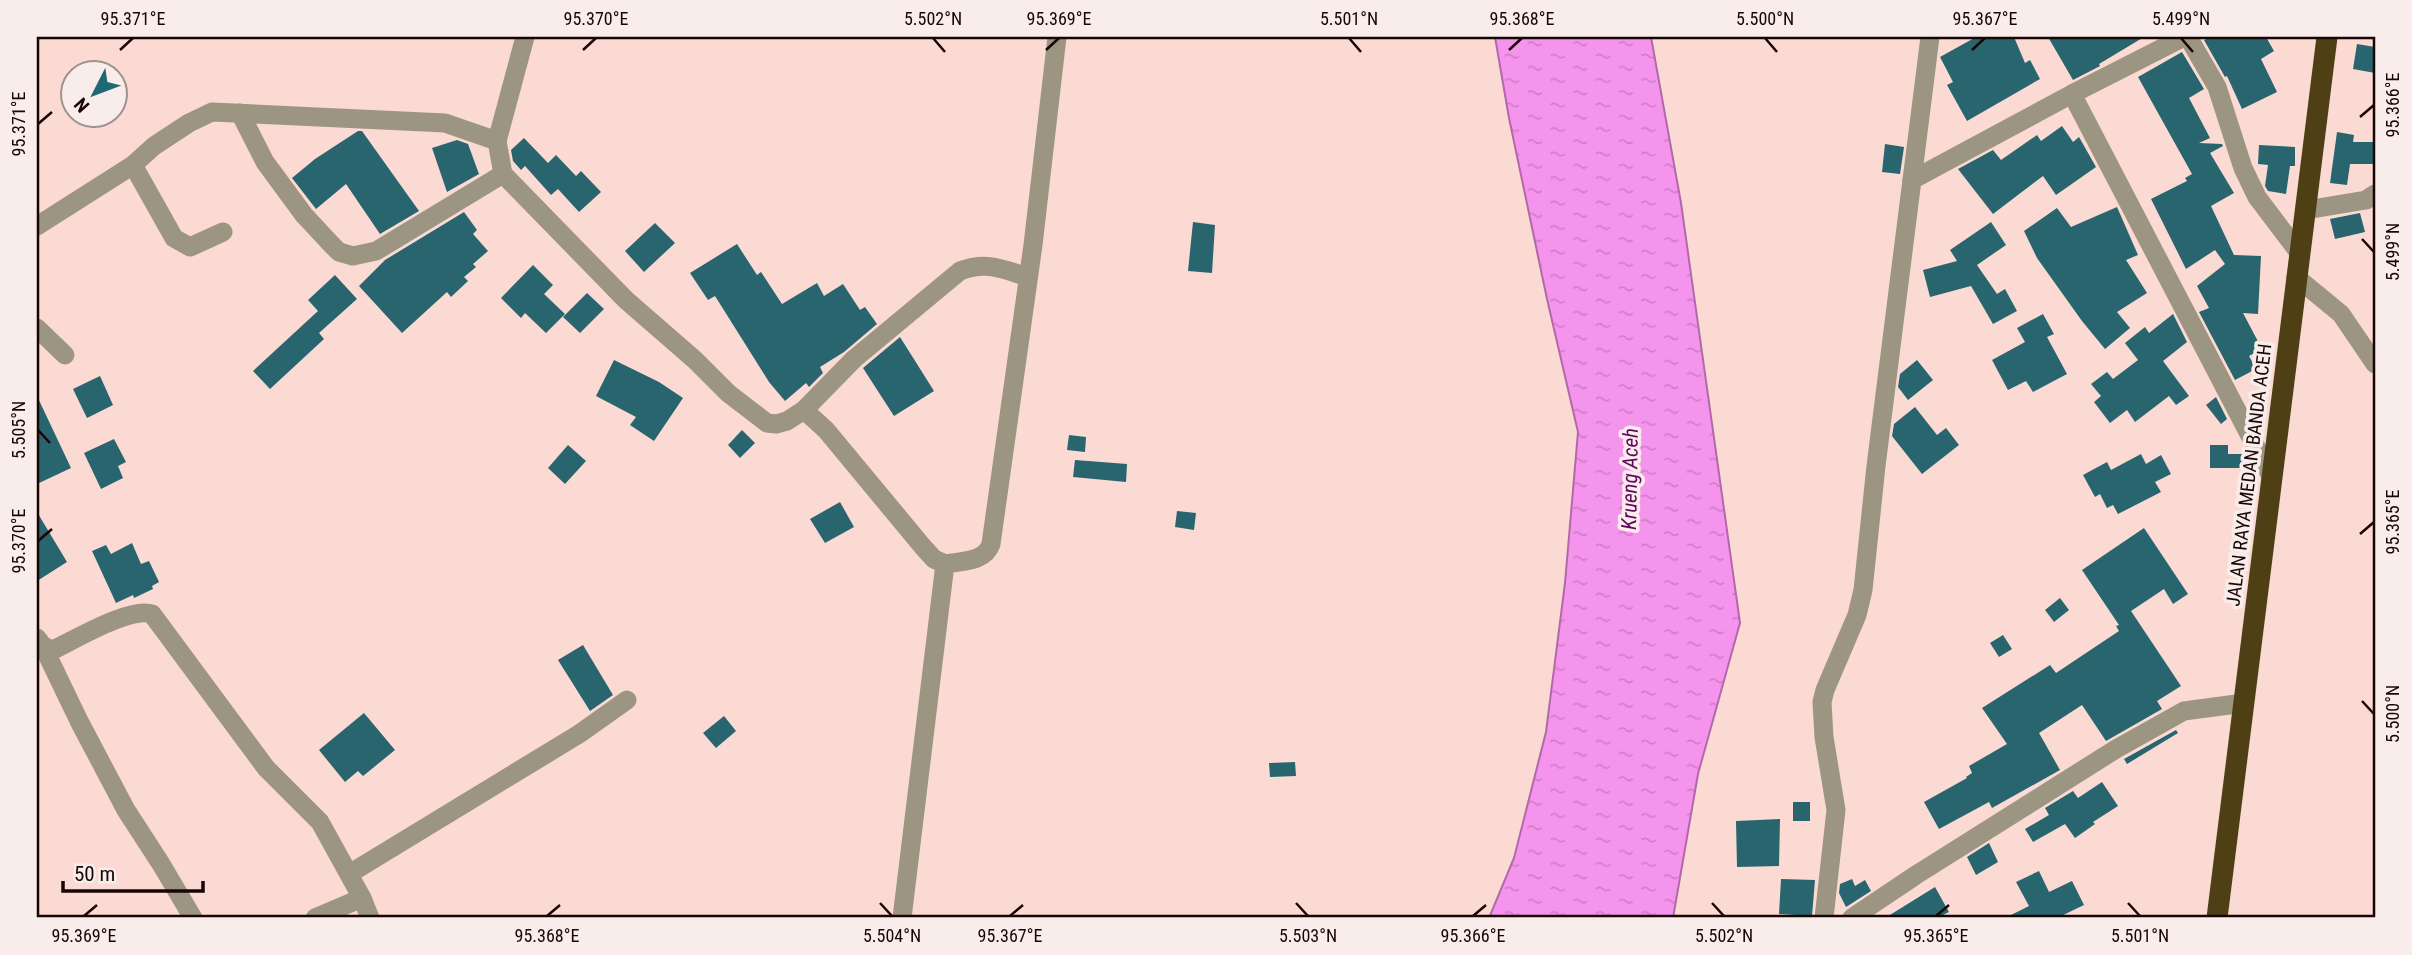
<svg xmlns="http://www.w3.org/2000/svg" width="2412" height="955" viewBox="0 0 2412 955" font-family="'Roboto Condensed',sans-serif">
  <style>
    .water { fill: url(#water-ripples); stroke: #b269a7; stroke-width: 2 }
    .building { fill: #28656f }
    .lines { fill: none; stroke-linecap: round; stroke-linejoin: round }
    .minor { stroke: #9c9582; stroke-width: 19 }
    .highway { stroke: #4e3f14; stroke-width: 21 }
    .ticks { fill: none; stroke: #170604; stroke-width: 2.5 }
    .labels { text-anchor: middle; dominant-baseline: central; stroke-width: 7; stroke-linejoin: round; paint-order: stroke }
    .street-label { font-size: 19px; fill: #170604; stroke: #f8edea }
    .water-label { font-size: 21px; font-style: italic; fill: #61065e; stroke: #f8edea }
    .neatline { fill: none; stroke: #170604; stroke-width: 2.5 }
    .ticks-label { font-size: 18px; text-anchor: middle; fill: #170604 }
  </style>
  <defs>
    <pattern id="water-ripples" width="26" height="14" patternUnits="userSpaceOnUse" patternTransform="scale(1.75)"><rect width="26" height="14" fill="#f594ed"/><path d="M2 4q2-2 4 0t4 0M15 11q2-2 4 0t4 0" fill="none" stroke="#d17eca"/></pattern>
  </defs>
  <rect width="100%" height="100%" fill="#fbdad4"/>
  <path class="water" d="M1495 37H1651L1681 203 1740 623 1698 774 1673 918H1489L1514 858 1546 732 1565 583 1578 432 1547 299 1509 118Z"/>
  <g class="building">
    <path d="M1976 37H2014L2025 63 2030 60 2040 79 1967 121 1947 85 1953 82 1940 57Z"/>
    <path d="M2048 37H2144L2099 64 2100 66 2073 80Z"/>
    <path d="M2211 37H2266L2274 51 2261 59 2277 92 2242 109 2227 76 2225 77 2204 40Z"/>
    <path d="M2357 44 2375 47V73L2353 69Z"/>
    <path d="M2182 52 2204 89 2189 98 2210 138 2199 143 2222 144 2223 146 2210 153 2234 193 2211 206 2234 255 2261 256 2258 314 2243 313 2262 349 2249 356 2256 369 2235 380 2199 312 2209 308 2197 286 2225 264 2215 250 2186 269 2151 199 2187 181 2185 178 2192 174 2138 77Z"/>
    <path d="M2062 126 2073 142 2079 137 2096 167 2056 195 2043 176 1993 214 1958 169 1993 150 2001 160 2037 135 2041 141Z"/>
    <path d="M358 131H362L419 211 380 234 346 184 316 209 292 178 315 159Z"/>
    <path d="M2337 132 2354 135 2353 142H2375V164H2350L2347 185 2330 183Z"/>
    <path d="M524 138 548 163 556 155 576 176 581 171 601 192 579 212 558 189 551 195 525 166 521 170 513 161 511 150Z"/>
    <path d="M457 140 468 144 479 174 447 192 432 148Z"/>
    <path d="M1885 144 1904 147 1900 174 1882 172Z"/>
    <path d="M2259 145 2295 147V166H2290L2286 194 2268 191 2265 186 2268 165 2258 164Z"/>
    <path d="M2117 207 2138 255 2126 260 2147 293 2117 312 2130 328 2105 349 2082 321 2037 258 2024 231 2057 208 2071 227Z"/>
    <path d="M464 212 477 230 473 234 488 251 473 264 476 267 464 277 468 281 451 297 447 292 402 333 359 286 385 260Z"/>
    <path d="M2360 213 2365 232 2335 239 2330 219Z"/>
    <path d="M1193 222 1215 225 1212 273 1188 271Z"/>
    <path d="M1991 222 2006 245 1977 265 1997 294 2005 289 2017 311 1993 324 1971 286 1930 297 1923 270 1957 261 1950 250Z"/>
    <path d="M655 223 675 243 644 272 625 251Z"/>
    <path d="M737 244 757 275 761 272 782 304 817 283 824 296 843 284 860 310 865 307 877 324 844 352 820 367 823 373 809 387 806 383 785 401 769 382 715 296 708 300 690 273Z"/>
    <path d="M533 265 553 285 544 294 565 314 546 333 525 313 521 318 501 298Z"/>
    <path d="M335 275 357 299 319 333 324 339 270 389 253 371 318 311 308 300Z"/>
    <path d="M587 293 604 309 580 333 563 317Z"/>
    <path d="M2043 314 2054 334 2047 337 2067 374 2033 392 2026 381 2008 390 1992 360 2025 342 2017 328Z"/>
    <path d="M2173 314 2187 342 2163 361 2189 396 2176 405 2169 396 2135 422 2127 410 2110 423 2094 402 2101 396 2091 384 2107 372 2113 379 2138 360 2125 343 2145 327 2149 333Z"/>
    <path d="M900 337 934 391 894 416 863 368Z"/>
    <path d="M614 360 659 382 683 398 654 441 630 425 636 417 596 396Z"/>
    <path d="M1917 360 1933 380 1908 400 1898 387 1900 374Z"/>
    <path d="M100 376 113 405 87 418 73 389Z"/>
    <path d="M37 396 71 468 37 484Z"/>
    <path d="M2216 397 2227 419 2221 424 2206 405Z"/>
    <path d="M1915 407 1937 435 1946 428 1959 445 1922 474 1892 436 1894 424Z"/>
    <path d="M742 430 755 443 740 458 728 445Z"/>
    <path d="M1069 435 1086 437 1085 452 1067 450Z"/>
    <path d="M114 439 126 462 118 466 123 478 101 489 84 453Z"/>
    <path d="M568 445 586 461 565 484 548 468Z"/>
    <path d="M2210 445H2228V454H2246L2248 459V468H2210Z"/>
    <path d="M2141 454 2146 464 2161 455 2171 474 2155 482 2161 492 2118 514 2113 505 2107 508 2100 494 2095 497 2083 475 2107 462 2111 470Z"/>
    <path d="M1075 460 1127 464 1126 482 1073 477Z"/>
    <path d="M840 502 854 527 825 543 810 519Z"/>
    <path d="M1177 511 1196 513 1194 530 1175 527Z"/>
    <path d="M37 512 67 562 37 581Z"/>
    <path d="M2144 528 2188 594 2173 604 2164 589 2131 611 2181 686 2157 701 2162 709 2106 741 2082 705 2039 733 2060 770 1992 808 1989 802 1939 829 1924 802 1967 778 1966 777 1972 773 1969 766 2007 744 1982 708 2050 665 2056 673 2119 631 2116 626 2119 625 2082 570Z"/>
    <path d="M132 543 141 564 149 561 159 582 152 586 153 589 134 598 133 595 116 603 92 551 106 545 111 554Z"/>
    <path d="M2060 598 2069 610 2054 622 2045 610Z"/>
    <path d="M2003 635 2012 649 1999 657 1990 643Z"/>
    <path d="M583 645 613 695 590 711 558 660Z"/>
    <path d="M364 713 395 750 363 776 358 771 345 782 319 750Z"/>
    <path d="M724 716 736 731 716 748 703 733Z"/>
    <path d="M2176 730 2178 733 2127 764 2124 759Z"/>
    <path d="M1295 762 1296 776 1270 777 1269 763Z"/>
    <path d="M2102 782 2118 806 2093 822 2095 824 2075 838 2065 824 2033 842 2025 829 2049 815 2045 808 2073 791 2078 798Z"/>
    <rect x="1793" y="802" width="17" height="19"/>
    <path d="M1780 819 1779 866 1737 867 1736 821Z"/>
    <path d="M1989 843 1998 862 1976 875 1967 857Z"/>
    <path d="M2039 871 2049 892 2072 881 2084 905 2057 918H2005L2029 906 2016 882Z"/>
    <path d="M1781 879 1815 880 1812 916 1779 914Z"/>
    <path d="M1852 879 1855 886 1865 880 1871 891 1846 907 1839 893 1840 884Z"/>
    <path d="M1935 887 1949 912 1937 918H1885Z"/>
  </g>
  <g class="lines">
    <g class="minor">
      <path d="M2188 37 2217 87 2243 168 2257 197 2300 254"/>
      <path d="M2072 94 2271 476"/>
      <path d="M240 113 265 162 304 215 331 244 339 252 353 256 376 251 503 174"/>
      <path d="M497 141 525 37"/>
      <path d="M133 165 174 238 190 247 223 232"/>
      <path d="M1912 180 2072 94 2184 37"/>
      <path d="M2306 210 2366 200 2375 194"/>
      <path d="M37 226 133 165 154 146 189 123 212 112 445 123 497 141 503 174 626 300 695 360 728 393 767 423 776 424 787 421 804 410 826 430 923 547 934 559 945 564"/>
      <path d="M2296 277 2341 314 2375 364"/>
      <path d="M37 328 65 355"/>
      <path d="M804 410 854 359 960 271C987 261 1002 269 1028 277"/>
      <path d="M37 638 43 646 53 650C74 640 131 606 152 614L266 768 320 822 362 898 370 918"/>
      <path d="M43 646 79 721 126 810 161 864 193 918"/>
      <path d="M349 874 579 734 627 700"/>
      <path d="M315 918 362 898"/>
      <path d="M902 918 945 564C962 561 985 562 991 544L1033 245 1057 37"/>
      <path d="M1824 918 1836 810 1824 737 1822 702 1825 690 1857 615 1863 590 1876 466 1930 37"/>
      <path d="M1852 918 1916 875 2116 749 2184 711 2244 703"/>
    </g>
    <path class="highway" d="M2217 918 2327 37"/>
  </g>
  <path class="ticks" d="M933 38 945 52M1349 38 1361 52M1765 38 1777 52M2181 38 2193 52M120 50 133 38M583 50 596 38M1046 50 1059 38M1509 50 1522 38M1972 50 1985 38M2360 117 2374 105M38 124 52 112M2362 239 2374 252M38 430 50 443M2360 534 2374 522M38 541 52 529M2362 701 2374 714M880 903 892 916M1296 903 1308 916M1712 903 1724 916M2128 903 2140 916M84 916 97 905M547 916 560 905M1010 916 1023 905M1473 916 1486 905M1936 916 1949 905"/>
  <g class="labels">
    <g class="street-label">
      <text transform="translate(2249 475) rotate(-83)">JALAN RAYA MEDAN BANDA ACEH</text>
    </g>
    <g class="water-label">
      <text transform="translate(1630 479) rotate(-89)">Krueng Aceh</text>
    </g>
  </g>
  <rect width="2412" height="955" fill="none" stroke="#f8edea" stroke-width="77"/>
  <g transform="translate(94 94) rotate(228)"><circle r="33" fill="#f8edea" stroke="#9e918e" stroke-width="2"/>
  <path d="M0-5L12 26L0 18L-12 26Z" fill="#1f6974"/>
  <text y="-10" font-size="19" font-weight="bold" text-anchor="middle" fill="#170604">N</text>
  </g>
  <path d="M63 881v10h140v-10" fill="none" stroke="#170604" stroke-width="3.5"/>
  <text x="74" y="881" font-size="21" fill="#170604" stroke="#f8edea" stroke-width="5" paint-order="stroke">50 m</text>
  <rect x="38" y="38" width="2336" height="878" class="neatline"/>
  <g class="ticks-label">
    <text x="133" y="25">95.371°E</text>
    <text x="596" y="25">95.370°E</text>
    <text x="933" y="25">5.502°N</text>
    <text x="1059" y="25">95.369°E</text>
    <text x="1349" y="25">5.501°N</text>
    <text x="1522" y="25">95.368°E</text>
    <text x="1765" y="25">5.500°N</text>
    <text x="1985" y="25">95.367°E</text>
    <text x="2181" y="25">5.499°N</text>
    <text transform="translate(2393 105) rotate(-90)" y="6">95.366°E</text>
    <text transform="translate(19 124) rotate(-90)" y="6">95.371°E</text>
    <text transform="translate(2393 252) rotate(-90)" y="6">5.499°N</text>
    <text transform="translate(19 430) rotate(-90)" y="6">5.505°N</text>
    <text transform="translate(2393 522) rotate(-90)" y="6">95.365°E</text>
    <text transform="translate(19 541) rotate(-90)" y="6">95.370°E</text>
    <text transform="translate(2393 714) rotate(-90)" y="6">5.500°N</text>
    <text x="84" y="942">95.369°E</text>
    <text x="547" y="942">95.368°E</text>
    <text x="892" y="942">5.504°N</text>
    <text x="1010" y="942">95.367°E</text>
    <text x="1308" y="942">5.503°N</text>
    <text x="1473" y="942">95.366°E</text>
    <text x="1724" y="942">5.502°N</text>
    <text x="1936" y="942">95.365°E</text>
    <text x="2140" y="942">5.501°N</text>
  </g>
</svg>
